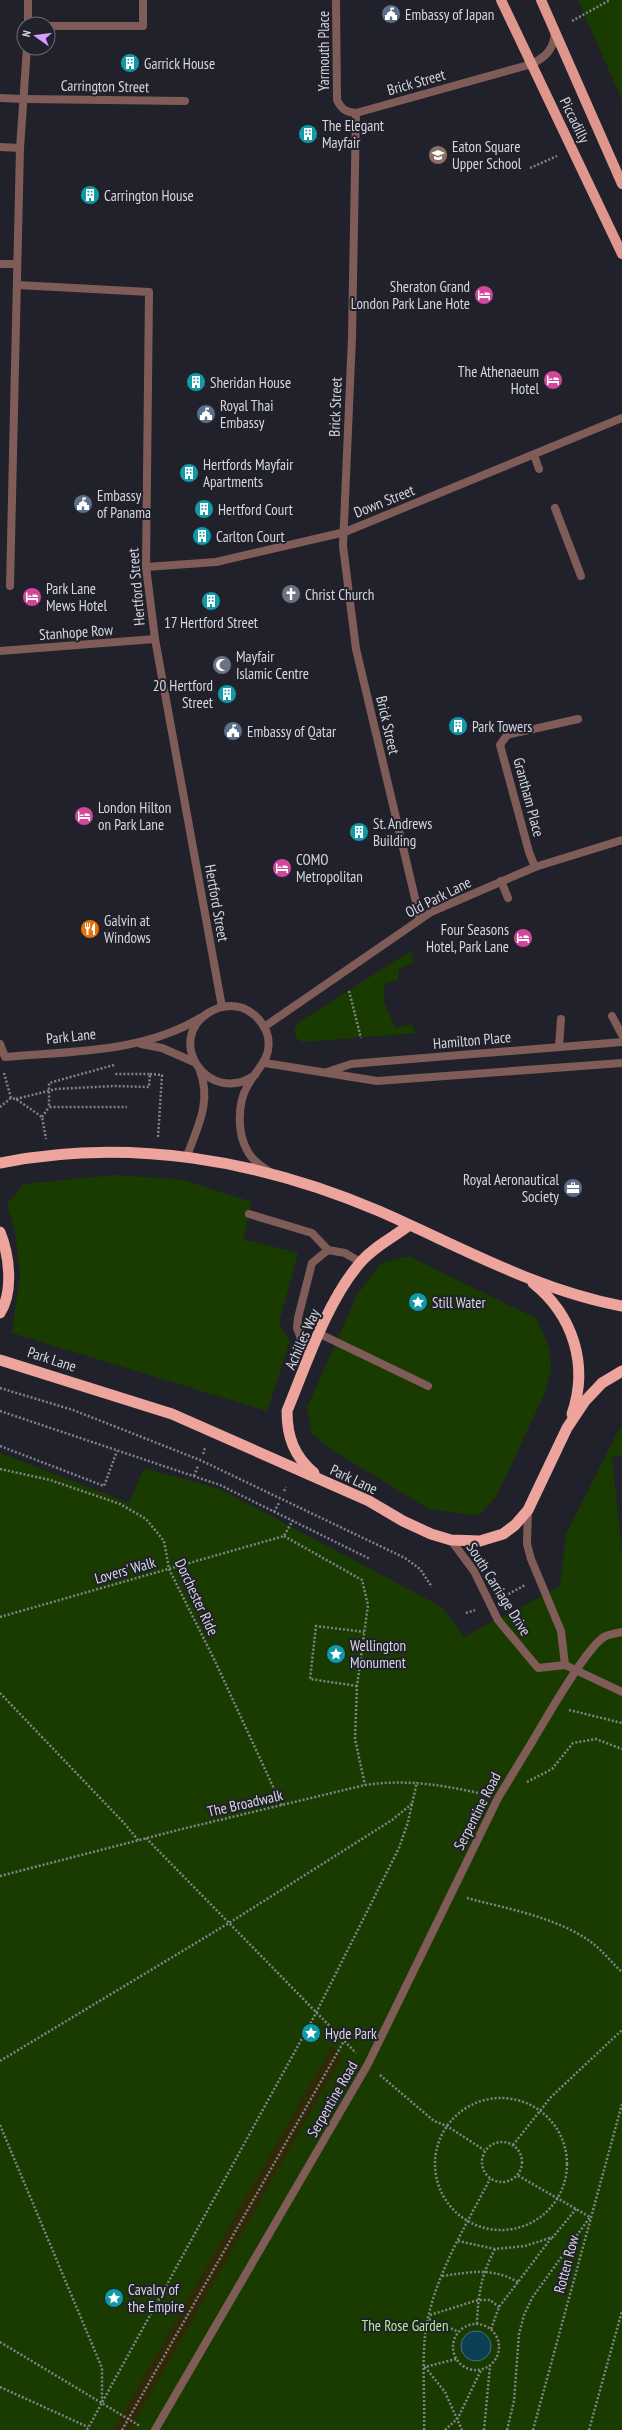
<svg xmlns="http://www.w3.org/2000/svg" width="622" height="2430" viewBox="0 0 622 2430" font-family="'PT Sans Narrow',sans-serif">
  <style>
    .green { fill: #1a3b00 }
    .sand { fill: #312807 }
    .water { fill: #0d3f54; stroke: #496d7d }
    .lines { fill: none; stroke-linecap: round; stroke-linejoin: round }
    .path { stroke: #81828a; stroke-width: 2.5; stroke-dasharray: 2 2; stroke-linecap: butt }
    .service { stroke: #805c58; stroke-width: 8 }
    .pedestrian { stroke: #805c58; stroke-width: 8 }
    .minor { stroke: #805c58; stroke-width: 8 }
    .primary { stroke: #df968d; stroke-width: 10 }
    .trunk { stroke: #eca49c; stroke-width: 11 }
    .labels { text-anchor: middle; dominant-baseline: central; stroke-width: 4; stroke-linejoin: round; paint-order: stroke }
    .poi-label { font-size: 15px; fill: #d6d7de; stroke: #20212b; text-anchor: start }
    .street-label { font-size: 15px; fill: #d6d7de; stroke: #20212b }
    .park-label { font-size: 15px; fill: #b1ec90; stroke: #20212b }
  </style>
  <rect width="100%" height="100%" fill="#20212b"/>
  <g class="green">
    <path d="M578 0H622V100Z"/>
    <path d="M411 951 414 963 399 968 398 980 384 984V1002L395 1028 411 1024 416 1033 303 1042 296 1038 294 1029 299 1022Z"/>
    <path d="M115 1175 184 1180 252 1202 243 1239 298 1253 279 1323 290 1341 267 1411 12 1333 20 1274 15 1231 7 1204 24 1184Z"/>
    <path d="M409 1256 537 1319 550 1350 551 1371 544 1395 496 1497 480 1514 472 1515 429 1509 334 1451 312 1434 307 1408 357 1295 381 1263Z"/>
    <path d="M622 1426V1456L612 1457 622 1553V2430H0V1453L129 1503 144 1468 220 1489 442 1607 464 1637 560 1586 566 1534 618 1431Z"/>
  </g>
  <path class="sand" d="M332 2046 342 2057 130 2430H114Z"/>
  <circle class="water" cx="476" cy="2346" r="15"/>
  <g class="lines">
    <g class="path">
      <path d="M572 21 610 0"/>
      <path d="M530 168 557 156"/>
      <path d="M349 991 361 1038"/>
      <path d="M114 1065 49 1083V1107H127"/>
      <path d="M4 1073 11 1098 16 1099 42 1117 46 1139"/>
      <path d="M150 1074 162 1075 158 1137"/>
      <path d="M16 1099 56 1089 114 1086 149 1087 150 1074H114"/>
      <path d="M0 1107 11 1098"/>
      <path d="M42 1117 49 1107"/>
      <path d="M0 1388 73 1410 200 1460 405 1558 420 1569 432 1587"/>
      <path d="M0 1411 220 1485 370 1559"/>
      <path d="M0 1446 104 1486 117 1451"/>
      <path d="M203 1454 205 1448"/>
      <path d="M0 1469 50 1480 120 1504 146 1519 164 1541 169 1569 214 1659 282 1806"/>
      <path d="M194 1476 198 1466"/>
      <path d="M284 1491 286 1487"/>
      <path d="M274 1512 279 1503"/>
      <path d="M284 1536 362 1580 368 1605 357 1686 355 1739 365 1785"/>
      <path d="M505 1596 525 1585"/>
      <path d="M466 1613 475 1610"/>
      <path d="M0 1617 284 1536 293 1520"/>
      <path d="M357 1686 310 1679 316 1626 364 1632"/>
      <path d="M0 1693 124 1823 138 1840"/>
      <path d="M569 1710 622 1723"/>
      <path d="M527 1782 552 1769 573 1743 596 1739 622 1749"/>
      <path d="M146 1838 356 2053"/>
      <path d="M0 1876 178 1830 365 1785C406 1779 443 1785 483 1794"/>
      <path d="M467 1898C508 1909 556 1917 591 1942 602 1950 612 1963 622 1972"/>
      <path d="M0 2061 229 1923 392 1820 413 1803"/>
      <path d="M380 2075 434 2121 447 2126 484 2150"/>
      <circle cx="501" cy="2164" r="66"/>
      <path d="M0 2125 102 2368V2404"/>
      <circle cx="502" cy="2162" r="20"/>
      <path d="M513 2145 551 2097 622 2030"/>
      <path d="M458 2241 495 2249 525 2246 553 2237 576 2209"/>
      <path d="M442 2276C471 2272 491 2267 518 2282"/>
      <path d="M430 2315 478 2300H490L499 2307"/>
      <path d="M429 2319 457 2331"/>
      <path d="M477 2324C478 2295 481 2275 495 2249"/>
      <circle cx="476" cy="2347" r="23"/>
      <path d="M491 2329 499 2307 552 2237"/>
      <path d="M0 2342 140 2426"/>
      <path d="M456 2359 425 2367 445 2392 462 2430"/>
      <path d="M0 2387 88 2427"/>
      <path d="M87 2430 316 2013 399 1848 408 1822 417 1782"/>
      <path d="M122 2430 344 2041"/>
      <path d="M424 2430C425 2399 422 2366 425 2336 431 2282 465 2227 490 2179"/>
      <path d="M445 2430 458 2418 481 2370"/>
      <path d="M484 2430 490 2366"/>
      <path d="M507 2430 514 2401 519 2334 524 2315 532 2298 590 2217 517 2175"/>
      <path d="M533 2430 622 2104"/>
      <path d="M589 2430 622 2311"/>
    </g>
    <g class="service">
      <path d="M48 26H143V0"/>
      <path d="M534 455 539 469"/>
      <path d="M555 508 581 576"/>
      <path d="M507 735 578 719"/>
      <path d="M501 881 508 898"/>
      <path d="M612 1016 622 1035"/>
      <path d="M559 1047 561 1019"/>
      <path d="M249 1214 312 1233 328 1250"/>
      <path d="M320 1334 428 1386"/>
      <path d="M309 1359 297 1328 298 1318 312 1263 328 1250 345 1253 360 1262"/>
      <path d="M532 1742C545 1720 586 1648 604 1637 609 1634 616 1633 622 1632"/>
    </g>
    <g class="pedestrian">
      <path d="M0 98 25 99"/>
      <path d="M155 2430 368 2064 498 1798 532 1742"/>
    </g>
    <g class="minor">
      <path d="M336 0 337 100C342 110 346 112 356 113L532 64C547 56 554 49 555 31"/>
      <path d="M28 24V0"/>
      <path d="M25 99 185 101"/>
      <path d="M356 113 352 337 343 546 356 649 420 919"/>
      <path d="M0 147 20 148"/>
      <path d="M0 264H17"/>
      <path d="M17 285 149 292 146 567 155 639 222 1007"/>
      <path d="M146 567 216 562 345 532 622 418"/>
      <path d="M10 586 20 148 27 48"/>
      <path d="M0 651 155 639"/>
      <path d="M507 735 500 745 529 852 535 867"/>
      <path d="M264 1027 431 912 535 867 622 840"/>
      <path d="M0 1044 5 1057C70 1051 142 1053 200 1018"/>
      <path d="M141 1044 162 1048 194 1062"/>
      <path d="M265 1063 377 1081 622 1063"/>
      <path d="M327 1072 351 1064 374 1062 622 1042"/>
      <path d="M255 1075C208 1107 165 1040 208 1013 219 1006 231 1004 243 1008 255 1013 265 1024 268 1037 272 1059 257 1068 248 1085 237 1103 237 1134 248 1152 253 1161 262 1167 270 1172"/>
      <path d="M187 1156C197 1128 212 1102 200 1071"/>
      <path d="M528 1510 527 1544 531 1559 561 1631 565 1665"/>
      <path d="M451 1540 474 1571 498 1620 538 1668 565 1665 622 1692"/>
    </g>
    <g class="primary">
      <path d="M501 0 622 254"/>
      <path d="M541 0 622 184"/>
    </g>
    <g class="trunk">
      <path d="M0 1163C128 1137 260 1160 379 1211 459 1246 536 1290 622 1306"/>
      <path d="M0 1232C9 1254 14 1291 0 1313"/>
      <path d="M533 1283C573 1315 589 1365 572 1414"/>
      <path d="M0 1360 172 1414 369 1501 403 1521 431 1534 451 1540 480 1541 503 1534 515 1525 528 1510 567 1428 585 1401 602 1383 622 1371"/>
      <path d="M314 1473C294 1456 287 1437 287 1411 306 1365 327 1301 360 1263 372 1248 392 1238 408 1226"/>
    </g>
  </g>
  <defs>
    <symbol id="civic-disc" viewBox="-11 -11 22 22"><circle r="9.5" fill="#5c6f8a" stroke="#20212b"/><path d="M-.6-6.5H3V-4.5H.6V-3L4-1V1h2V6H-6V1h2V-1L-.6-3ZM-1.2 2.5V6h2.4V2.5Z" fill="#fff"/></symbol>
    <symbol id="building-disc" viewBox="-11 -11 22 22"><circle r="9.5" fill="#0f9aa8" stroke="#20212b"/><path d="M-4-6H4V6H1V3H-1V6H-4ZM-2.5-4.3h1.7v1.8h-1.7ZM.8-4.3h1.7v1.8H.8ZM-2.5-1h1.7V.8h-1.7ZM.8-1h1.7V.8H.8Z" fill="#fff"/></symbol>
    <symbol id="school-disc" viewBox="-11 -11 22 22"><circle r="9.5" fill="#8d6e63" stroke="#20212b"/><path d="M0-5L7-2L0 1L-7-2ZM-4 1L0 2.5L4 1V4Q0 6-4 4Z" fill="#fff"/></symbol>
    <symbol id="hotel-disc" viewBox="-11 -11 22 22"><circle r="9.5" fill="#d1479c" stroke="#20212b"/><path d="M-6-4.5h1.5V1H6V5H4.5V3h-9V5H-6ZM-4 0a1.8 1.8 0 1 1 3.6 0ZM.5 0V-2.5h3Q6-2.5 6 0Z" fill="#fff"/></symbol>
    <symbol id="church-disc" viewBox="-11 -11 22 22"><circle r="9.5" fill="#6b7280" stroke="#20212b"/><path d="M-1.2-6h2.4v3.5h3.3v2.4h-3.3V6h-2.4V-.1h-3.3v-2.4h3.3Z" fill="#fff"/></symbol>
    <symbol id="mosque-disc" viewBox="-11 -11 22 22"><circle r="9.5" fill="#6b7280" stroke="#20212b"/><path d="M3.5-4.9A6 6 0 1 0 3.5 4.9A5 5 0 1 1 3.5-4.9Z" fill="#fff"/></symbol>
    <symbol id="restaurant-disc" viewBox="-11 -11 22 22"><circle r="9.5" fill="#e8710a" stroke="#20212b"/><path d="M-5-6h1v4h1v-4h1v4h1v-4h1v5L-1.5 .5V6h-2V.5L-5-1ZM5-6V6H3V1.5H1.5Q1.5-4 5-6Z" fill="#fff"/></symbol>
    <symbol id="office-disc" viewBox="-11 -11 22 22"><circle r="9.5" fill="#5c6f8a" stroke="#20212b"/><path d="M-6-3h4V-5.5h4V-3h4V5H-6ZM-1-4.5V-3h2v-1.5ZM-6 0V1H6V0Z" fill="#fff"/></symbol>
    <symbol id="sight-disc" viewBox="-11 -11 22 22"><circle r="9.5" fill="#0f9aa8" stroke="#20212b"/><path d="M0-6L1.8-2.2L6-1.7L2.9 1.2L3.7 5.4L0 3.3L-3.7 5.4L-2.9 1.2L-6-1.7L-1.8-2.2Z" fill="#fff"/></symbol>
  </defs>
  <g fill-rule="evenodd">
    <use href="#civic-disc" x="380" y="3" width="22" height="22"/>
    <use href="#building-disc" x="119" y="52" width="22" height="22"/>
    <use href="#building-disc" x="297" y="123" width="22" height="22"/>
    <use href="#school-disc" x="427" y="144" width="22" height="22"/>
    <use href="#building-disc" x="79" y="184" width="22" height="22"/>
    <use href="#hotel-disc" x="473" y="284" width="22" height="22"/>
    <use href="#hotel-disc" x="542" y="369" width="22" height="22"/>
    <use href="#building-disc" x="185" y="371" width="22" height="22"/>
    <use href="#civic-disc" x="195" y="403" width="22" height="22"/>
    <use href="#building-disc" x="178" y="462" width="22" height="22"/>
    <use href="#civic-disc" x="72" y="493" width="22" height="22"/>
    <use href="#building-disc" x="193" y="498" width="22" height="22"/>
    <use href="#building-disc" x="191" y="525" width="22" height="22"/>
    <use href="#church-disc" x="280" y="583" width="22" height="22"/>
    <use href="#hotel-disc" x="21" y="586" width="22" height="22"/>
    <use href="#building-disc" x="200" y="590" width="22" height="22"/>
    <use href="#mosque-disc" x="211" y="654" width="22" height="22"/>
    <use href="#building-disc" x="216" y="683" width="22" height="22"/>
    <use href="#building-disc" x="447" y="715" width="22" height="22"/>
    <use href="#civic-disc" x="222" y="720" width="22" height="22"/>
    <use href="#hotel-disc" x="73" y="805" width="22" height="22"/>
    <use href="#building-disc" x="348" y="821" width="22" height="22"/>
    <use href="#hotel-disc" x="271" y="857" width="22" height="22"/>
    <use href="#restaurant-disc" x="79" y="918" width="22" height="22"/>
    <use href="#hotel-disc" x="512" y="927" width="22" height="22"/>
    <use href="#office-disc" x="562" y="1177" width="22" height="22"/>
    <use href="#sight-disc" x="407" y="1291" width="22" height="22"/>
    <use href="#sight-disc" x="325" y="1643" width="22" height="22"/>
    <use href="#sight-disc" x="300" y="2022" width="22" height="22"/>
    <use href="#sight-disc" x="103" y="2287" width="22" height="22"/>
  </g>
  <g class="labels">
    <g class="poi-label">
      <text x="405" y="14">Embassy of Japan</text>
      <text x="144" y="63">Garrick House</text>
      <text x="322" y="125">The Elegant<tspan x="322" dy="17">Mayfair</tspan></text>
      <text x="452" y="146">Eaton Square<tspan x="452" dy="17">Upper School</tspan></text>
      <text x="104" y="195">Carrington House</text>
      <text x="470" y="286" text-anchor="end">Sheraton Grand<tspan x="470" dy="17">London Park Lane Hote</tspan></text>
      <text x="539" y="371" text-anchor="end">The Athenaeum<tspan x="539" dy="17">Hotel</tspan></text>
      <text x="210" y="382">Sheridan House</text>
      <text x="220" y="405">Royal Thai<tspan x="220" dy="17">Embassy</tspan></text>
      <text x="203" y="464">Hertfords Mayfair<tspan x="203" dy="17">Apartments</tspan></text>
      <text x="97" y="495">Embassy<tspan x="97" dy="17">of Panama</tspan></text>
      <text x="218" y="509">Hertford Court</text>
      <text x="216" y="536">Carlton Court</text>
      <text x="46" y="588">Park Lane<tspan x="46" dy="17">Mews Hotel</tspan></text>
      <text x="305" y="594">Christ Church</text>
      <text x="211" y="622" text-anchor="middle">17 Hertford Street</text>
      <text x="236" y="656">Mayfair<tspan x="236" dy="17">Islamic Centre</tspan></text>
      <text x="213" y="685" text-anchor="end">20 Hertford<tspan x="213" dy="17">Street</tspan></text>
      <text x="472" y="726">Park Towers</text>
      <text x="247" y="731">Embassy of Qatar</text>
      <text x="98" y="807">London Hilton<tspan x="98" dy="17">on Park Lane</tspan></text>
      <text x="373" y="823">St. Andrews<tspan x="373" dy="17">Building</tspan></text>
      <text x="296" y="859">COMO<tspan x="296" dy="17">Metropolitan</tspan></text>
      <text x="104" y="920">Galvin at<tspan x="104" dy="17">Windows</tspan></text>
      <text x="509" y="929" text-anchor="end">Four Seasons<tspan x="509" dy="17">Hotel, Park Lane</tspan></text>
      <text x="559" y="1179" text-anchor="end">Royal Aeronautical<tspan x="559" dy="17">Society</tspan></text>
      <text x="432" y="1302">Still Water</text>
      <text x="350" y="1645">Wellington<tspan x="350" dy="17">Monument</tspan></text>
      <text x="325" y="2033">Hyde Park</text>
      <text x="128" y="2289">Cavalry of<tspan x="128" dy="17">the Empire</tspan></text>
    </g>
    <g class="street-label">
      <text transform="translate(323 51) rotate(-90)">Yarmouth Place</text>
      <text transform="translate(416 82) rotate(-16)">Brick Street</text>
      <text transform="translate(105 86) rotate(1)">Carrington Street</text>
      <text transform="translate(575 120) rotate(64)">Piccadilly</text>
      <text transform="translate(335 407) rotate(-88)">Brick Street</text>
      <text transform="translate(384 501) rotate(-22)">Down Street</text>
      <text transform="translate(136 587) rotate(-95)">Hertford Street</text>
      <text transform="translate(76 632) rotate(-4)">Stanhope Row</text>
      <text transform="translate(388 725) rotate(77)">Brick Street</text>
      <text transform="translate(529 797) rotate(75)">Grantham Place</text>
      <text transform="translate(438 897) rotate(-27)">Old Park Lane</text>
      <text transform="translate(217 903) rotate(80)">Hertford Street</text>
      <text transform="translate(71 1036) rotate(-6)">Park Lane</text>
      <text transform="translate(472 1040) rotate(-5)">Hamilton Place</text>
      <text transform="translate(302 1339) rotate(-66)">Achilles Way</text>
      <text transform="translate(52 1359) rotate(18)">Park Lane</text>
      <text transform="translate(354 1479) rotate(25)">Park Lane</text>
      <text transform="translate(125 1570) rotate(-16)">Lovers' Walk</text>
      <text transform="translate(499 1589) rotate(58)">South Carriage Drive</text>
      <text transform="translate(197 1597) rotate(65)">Dorchester Ride</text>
      <text transform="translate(245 1803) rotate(-13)">The Broadwalk</text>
      <text transform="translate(477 1811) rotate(-63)">Serpentine Road</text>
      <text transform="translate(332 2099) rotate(-60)">Serpentine Road</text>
      <text transform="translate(566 2264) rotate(-75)">Rotten Row</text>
    </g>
    <g class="park-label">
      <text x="405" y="2325">The Rose Garden</text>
    </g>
  </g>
  <g transform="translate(36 36) rotate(284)"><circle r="19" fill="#20212b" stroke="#696a73"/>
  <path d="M0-3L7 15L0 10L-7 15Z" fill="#d49cfc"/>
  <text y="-6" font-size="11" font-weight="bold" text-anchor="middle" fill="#d6d7de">N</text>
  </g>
</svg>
